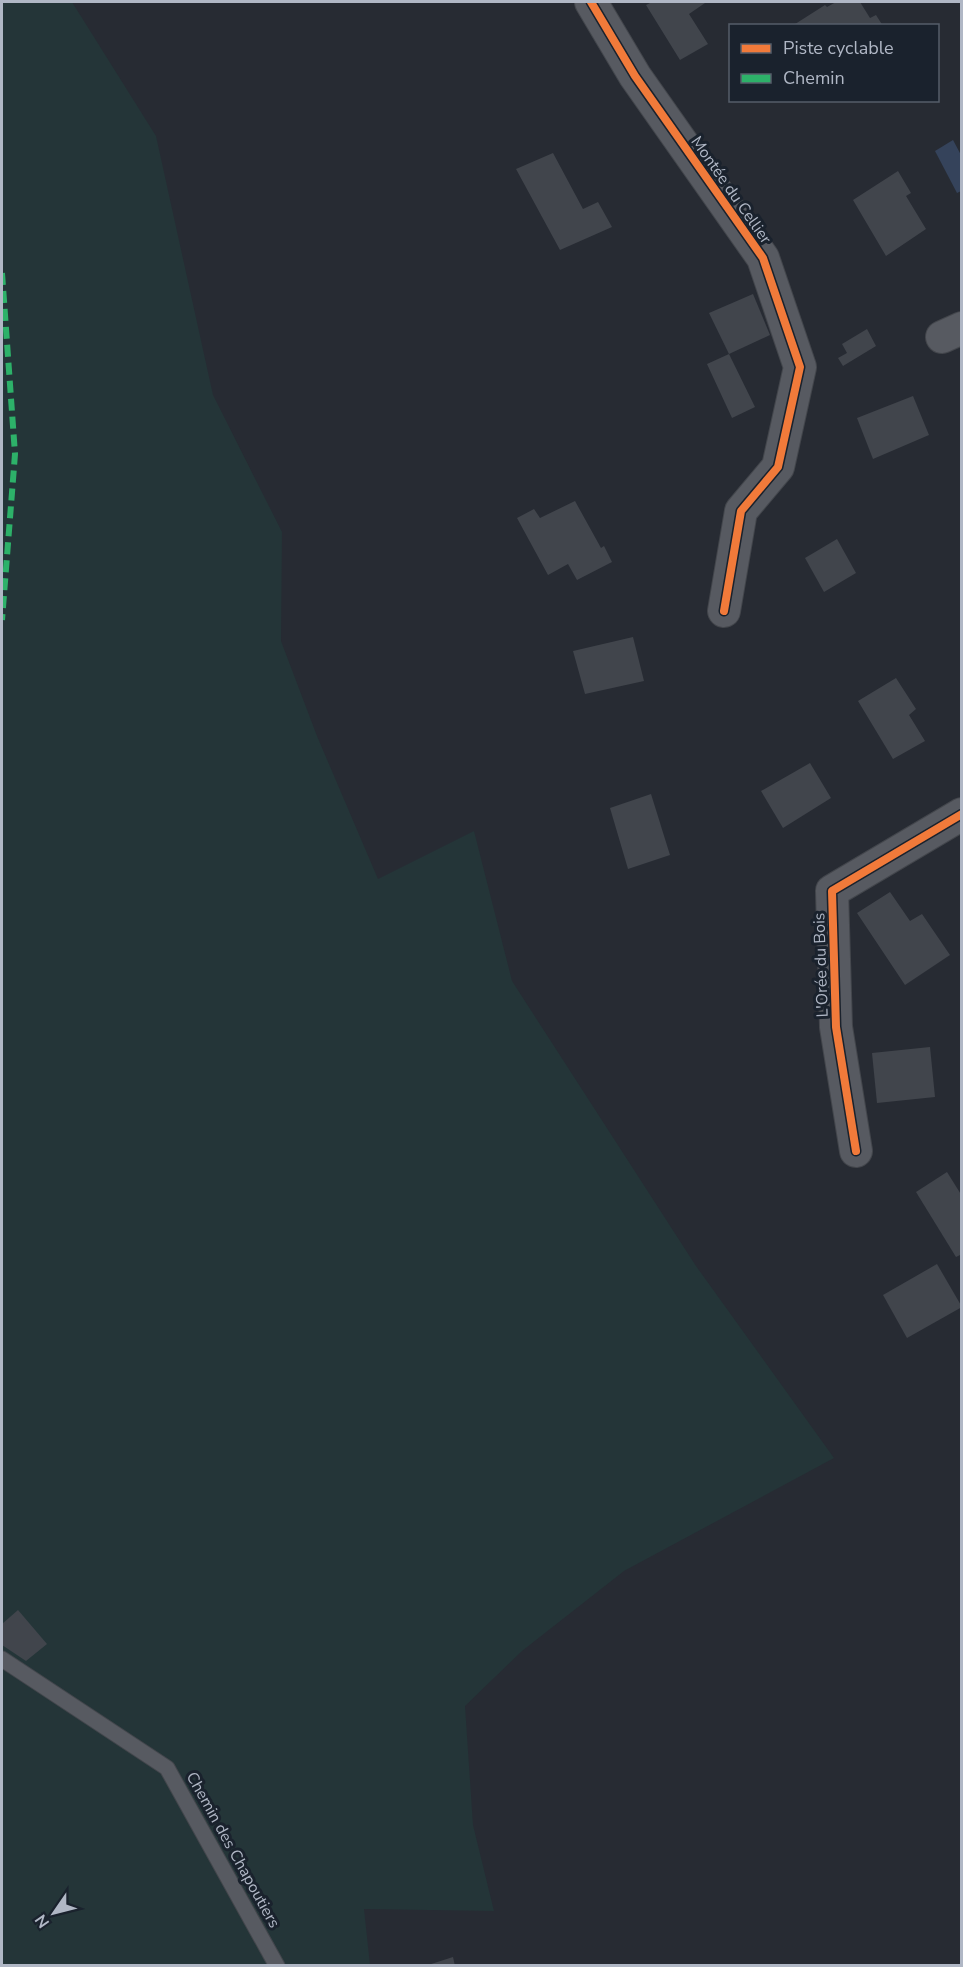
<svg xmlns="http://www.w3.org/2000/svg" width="963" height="1967" viewBox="0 0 963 1967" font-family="'Nunito Sans',sans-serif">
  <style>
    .green { fill: #243538 }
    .water { fill: #35435b }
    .building { fill: #41454c }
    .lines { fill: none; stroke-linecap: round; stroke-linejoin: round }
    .lane-casing { stroke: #43464c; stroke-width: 17 }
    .street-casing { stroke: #43464c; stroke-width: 34 }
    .lane { stroke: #575a61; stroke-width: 15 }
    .street { stroke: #575a61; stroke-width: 32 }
    .quiet { stroke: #2db169; stroke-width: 6; stroke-dasharray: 12 6; stroke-linecap: butt }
    .cycleway-casing { stroke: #1a222d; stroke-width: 11 }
    .cycleway { stroke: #f17a3a; stroke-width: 8 }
    .labels { text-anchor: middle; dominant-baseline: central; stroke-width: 6; stroke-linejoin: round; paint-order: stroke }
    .street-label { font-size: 16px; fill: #b0b7c5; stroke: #1a222d }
  </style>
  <rect width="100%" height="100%" fill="#272b33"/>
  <path class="green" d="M2 2H72L156 136 213 395 282 532 281 641 317 736 378 879 474 831 512 981 696 1266 834 1458 624 1571 522 1651 465 1706 473 1825 494 1911 364 1909 370 1965 2 1966Z"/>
  <path class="water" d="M953 140 961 155V191L957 193 935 151Z"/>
  <g class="building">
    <path d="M652 2H704L705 3 689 14 708 44 680 60 646 5Z"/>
    <path d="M836 2H860L870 18 876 15 883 26H792L825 5 827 7Z"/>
    <path d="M553 153 583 209 598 202 612 227 560 250 516 169Z"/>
    <path d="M898 171 911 193 906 196 926 229 886 256 853 200Z"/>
    <path d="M753 294 770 335 729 354 709 313Z"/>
    <path d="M867 329 876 346 843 366 838 358 847 353 842 344Z"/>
    <path d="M729 354 755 407 732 418 707 364Z"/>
    <path d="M913 396 929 435 873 459 857 418Z"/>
    <path d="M575 501 601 548 604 546 612 562 577 580 568 564 548 575 517 518 534 509 540 518Z"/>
    <path d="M837 539 856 573 824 592 805 558Z"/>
    <path d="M633 637 644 681 585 694 573 651Z"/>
    <path d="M896 678 916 709 909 715 925 741 893 759 858 701Z"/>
    <path d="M810 763 831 798 783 828 761 791Z"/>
    <path d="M651 794 670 855 628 869 610 808Z"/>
    <path d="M890 892 910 921 922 914 950 955 905 985 857 913Z"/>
    <path d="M930 1047 935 1097 877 1103 872 1053Z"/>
    <path d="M947 1172 962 1196V1254L956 1257 916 1192Z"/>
    <path d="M937 1264 962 1307 907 1338 883 1295Z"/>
    <path d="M18 1610 47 1644 26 1661 2 1645V1624Z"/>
    <path d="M453 1957 455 1966H428V1965Z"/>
  </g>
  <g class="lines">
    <defs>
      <path id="lane" d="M2 1659 167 1768 277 1966"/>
      <g id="street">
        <path d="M591 2 635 76 763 258 800 367 778 467 741 511 724 611"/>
        <path d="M942 337 962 328"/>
        <path d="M856 1151 836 1027 832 891 962 814"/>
      </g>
    </defs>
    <use href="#lane" class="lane-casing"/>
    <use href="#street" class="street-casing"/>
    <use href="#lane" class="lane"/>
    <use href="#street" class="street"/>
    <path class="quiet" d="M2 273 15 454 2 620"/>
    <defs>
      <g id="cycleway">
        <path d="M591 2 635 76 763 258 800 367 778 467 741 511 724 611"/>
        <path d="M856 1151 836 1027 832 891 962 814"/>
      </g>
    </defs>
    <use href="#cycleway" class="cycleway-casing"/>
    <use href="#cycleway" class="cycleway"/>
  </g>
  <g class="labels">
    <g class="street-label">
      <text transform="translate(731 190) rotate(55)">Montée du Cellier</text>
      <text transform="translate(821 965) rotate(-92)">L'Orée du Bois</text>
      <text transform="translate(233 1850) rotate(61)">Chemin des Chapoutiers</text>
    </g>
  </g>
  <rect width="963" height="1967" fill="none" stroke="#b0b7c5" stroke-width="6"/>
  <rect x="729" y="24" width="210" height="78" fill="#1a222d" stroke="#565e6a" stroke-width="1.5"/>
  <rect x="741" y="44" width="30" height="9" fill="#f17a3a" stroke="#565e6a" stroke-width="1.5"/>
  <text x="783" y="54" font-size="18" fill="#b0b7c5">Piste cyclable</text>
  <rect x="741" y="74" width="30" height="9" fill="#2db169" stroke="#565e6a" stroke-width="1.5"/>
  <text x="783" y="84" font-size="18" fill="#b0b7c5">Chemin</text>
  <g transform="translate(54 1913) rotate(235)" stroke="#1a222d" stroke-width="4.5" paint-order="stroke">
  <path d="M0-4.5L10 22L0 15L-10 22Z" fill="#b0b7c5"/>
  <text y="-9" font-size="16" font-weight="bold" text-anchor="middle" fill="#b0b7c5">N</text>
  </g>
</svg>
